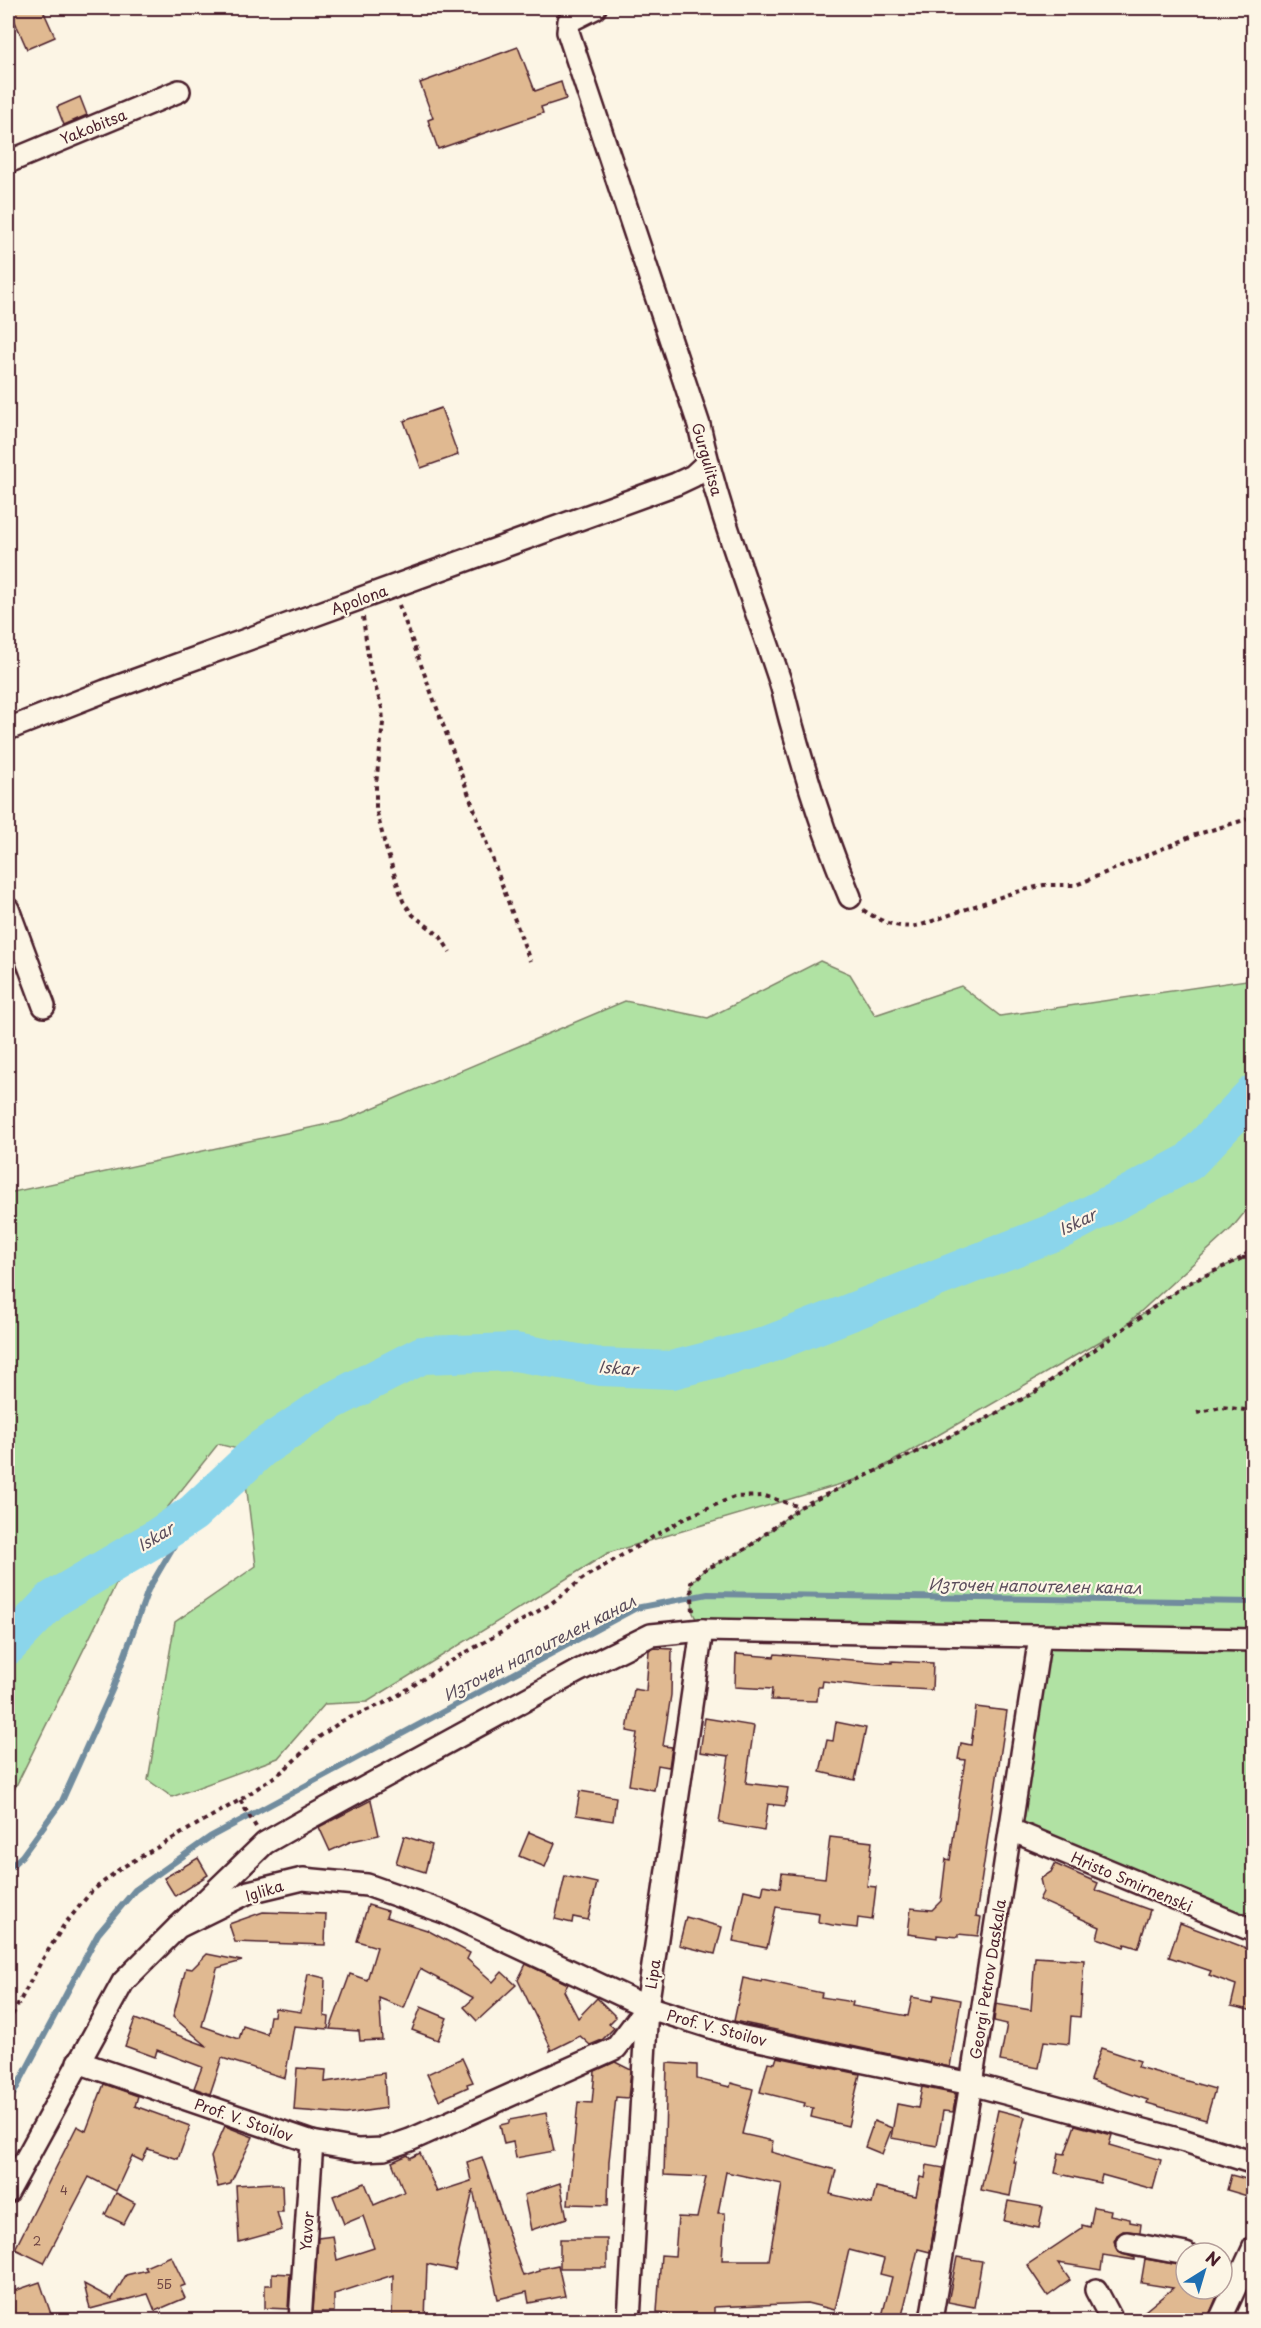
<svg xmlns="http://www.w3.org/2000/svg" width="1261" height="2328" viewBox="0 0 1261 2328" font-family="'Playpen Sans',sans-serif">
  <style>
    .green { fill: #b0e2a3; stroke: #7d8067; stroke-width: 1.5; fill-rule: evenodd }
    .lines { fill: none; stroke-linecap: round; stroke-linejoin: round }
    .stream { stroke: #718c9e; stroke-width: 6 }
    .river { stroke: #8bd5eb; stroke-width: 38 }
    .building { fill: #e0b991; stroke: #4a1f2b; stroke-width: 1.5; fill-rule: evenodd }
    .minor-casing { stroke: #4a1f2b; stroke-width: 26 }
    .path { stroke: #4a1f2b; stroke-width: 4; stroke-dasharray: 4.5 4.5; stroke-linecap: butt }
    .minor { stroke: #fcf5e5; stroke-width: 21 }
    .labels { text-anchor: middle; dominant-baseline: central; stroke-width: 4.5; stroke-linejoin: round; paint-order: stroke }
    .number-label { font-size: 12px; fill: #704644 }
    .street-label { font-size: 15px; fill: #4a1f2b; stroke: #fcf5e5 }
    .water-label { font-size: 16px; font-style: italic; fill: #5a4c5b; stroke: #fcf5e5 }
  </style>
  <rect width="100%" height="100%" fill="#fcf5e5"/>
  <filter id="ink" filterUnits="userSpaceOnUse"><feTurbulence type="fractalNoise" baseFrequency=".0167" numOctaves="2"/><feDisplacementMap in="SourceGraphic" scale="12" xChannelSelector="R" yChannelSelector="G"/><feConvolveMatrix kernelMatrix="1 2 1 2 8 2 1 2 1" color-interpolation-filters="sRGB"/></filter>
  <g filter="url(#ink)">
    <path class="green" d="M820 961 850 974 875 1015 961 986 1000 1016 1253 979V1202L1232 1228 1126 1325 1185 1285 1242 1258 1253 1257V1931L1011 1830 1040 1637 702 1630 693 1613 691 1583 704 1570 746 1549 800 1507 861 1478 608 1553 367 1702 325 1704 278 1758 172 1797 148 1780 175 1622 256 1566 242 1450 218 1444 132 1552 8 1802V1193L342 1121 625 1001 708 1018ZM1111 1335 1035 1392 982 1421 876 1471Z"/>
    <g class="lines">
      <g class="stream">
        <path d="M8 1869 22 1856 62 1801 113 1688 148 1590 193 1513"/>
        <path d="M8 2104 98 1934 135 1890 210 1837 636 1608 708 1594 1254 1602"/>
      </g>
      <path class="river" d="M8 1646 53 1599 156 1538 193 1513 261 1449 332 1401 422 1355 515 1352 601 1367 672 1370 762 1347 1065 1228 1189 1162 1254 1093"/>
    </g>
    <g class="building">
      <path d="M9 8H42L55 37 27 49Z"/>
      <path d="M518 47 535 91 561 82 566 99 541 107 543 113 438 149 428 120 433 118 420 83Z"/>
      <path d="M80 97 87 115 64 125 57 107Z"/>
      <path d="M441 408 458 455 421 468 404 421Z"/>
      <path d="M654 1648 672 1649 671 1695 663 1746 672 1747 669 1767 658 1765 654 1790 629 1785 637 1733 627 1731 634 1689 646 1691 649 1650Z"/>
      <path d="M736 1654 774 1657 775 1654 892 1663V1661L933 1663 932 1690 875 1687 823 1681 822 1687H818L817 1701 771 1700 772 1689 735 1687Z"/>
      <path d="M976 1707 1007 1711 976 1916 981 1917 978 1936 958 1934V1937L937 1935V1938L908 1934 911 1908 932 1910 941 1901 946 1859 950 1860 965 1760 958 1759 961 1743 971 1745Z"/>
      <path d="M705 1718 754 1726 746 1783 788 1788 785 1806 768 1804 764 1831 719 1823 729 1756 700 1752Z"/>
      <path d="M836 1722 866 1728 855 1780 820 1772 827 1740 833 1741Z"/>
      <path d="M580 1791 616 1797 613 1821 576 1815Z"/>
      <path d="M371 1800 379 1835 352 1841 330 1851 319 1827Z"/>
      <path d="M529 1832 555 1843 545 1867 519 1856Z"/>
      <path d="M404 1836 432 1845 425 1872 396 1863Z"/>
      <path d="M830 1837 872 1842 867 1886 876 1887 872 1920 858 1918 857 1928 832 1925 818 1922 819 1913 776 1907 767 1948 733 1941 744 1890 762 1894 764 1885 780 1888 782 1873 825 1878Z"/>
      <path d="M198 1858 208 1875 175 1896 164 1878Z"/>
      <path d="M1055 1864 1098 1883 1095 1890 1150 1910 1138 1948 1125 1944 1124 1947 1097 1938 1100 1927 1039 1900 1043 1892 1040 1879 1051 1872Z"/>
      <path d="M565 1876 597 1883 588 1920 573 1917 572 1923 555 1919Z"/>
      <path d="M368 1905 388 1911 386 1917 427 1930 470 1953 467 1959 493 1982 502 1972 516 1985 477 2021 464 2007 474 1998 420 1969 404 2008 379 1998 382 2040 360 2041 359 2031 330 2029 350 1974 367 1980 377 1947 357 1941Z"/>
      <path d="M263 1912 326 1914 325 1945 235 1942 229 1924Z"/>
      <path d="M686 1917 722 1927 715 1954 679 1945Z"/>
      <path d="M1180 1923 1254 1951V2011L1231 2006 1236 1985 1209 1975 1211 1971 1169 1957Z"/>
      <path d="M207 1954 242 1961 217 1968 202 2026 239 2039 243 2026 267 2034 270 2016H274L275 2008 301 2012 308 1974 325 1978 324 2016 329 2017 328 2029 294 2026 285 2078 222 2058 210 2094 194 2088 202 2067 157 2050 155 2057 125 2046 135 2019 207 2046 173 2017 186 1968 192 1969Z"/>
      <path d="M1035 1957 1084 1960 1080 2017 1071 2016 1069 2044 1044 2041 1039 2068 1000 2061 1007 2024 994 2021 996 2004 1031 2010Z"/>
      <path d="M526 1964 568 1984 564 1991 578 2018 597 1998 616 2017 609 2024 614 2028 602 2040 590 2045 580 2036 550 2051 551 2048 518 1980Z"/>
      <path d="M743 1978 761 1982 762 1980 822 1993 821 1997 853 2002 852 2006 908 2016 912 1997 933 2001 934 1995 961 2000 950 2067 734 2021Z"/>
      <path d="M421 2007 447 2018 438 2040 412 2030Z"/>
      <path d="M1101 2048 1140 2061 1138 2067 1215 2089 1206 2120 1147 2103 1148 2100 1090 2080Z"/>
      <path d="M777 2057 860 2074 848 2126 811 2117 813 2108 804 2106 805 2103 760 2092 768 2062 775 2063Z"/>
      <path d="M462 2058 473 2082 467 2084 468 2087 439 2100 427 2074Z"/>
      <path d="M615 2062 631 2070 628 2098 616 2097 609 2161 608 2205 568 2204 578 2102 592 2103 595 2071Z"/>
      <path d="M667 2063 697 2065V2079L730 2087 731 2083 753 2089 742 2134 773 2141 771 2152 836 2170 830 2194 872 2204 876 2187 916 2196 920 2177 925 2178 927 2165 944 2168 930 2252 918 2249 901 2320H881L892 2277 880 2274 884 2259 849 2250 835 2310 807 2303 714 2307V2320H668V2313L657 2312 661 2255 675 2256 678 2217 697 2218 706 2177 664 2175ZM726 2172 782 2184 769 2260H722L725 2213H718Z"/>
      <path d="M297 2068 326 2070 325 2082 384 2073 386 2108 346 2114 294 2110Z"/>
      <path d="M104 2084 138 2096 135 2106 190 2126 178 2159 148 2149 142 2161 132 2156 116 2191 89 2177 44 2263 15 2249 77 2126 86 2131Z"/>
      <path d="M922 2087 956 2094 953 2112 943 2111 937 2146 891 2138 897 2104 918 2108Z"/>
      <path d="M998 2110 1025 2117 1013 2162H1016L1010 2196 981 2190Z"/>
      <path d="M546 2113 554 2151 516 2158 513 2142 504 2144 500 2125 509 2123V2120Z"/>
      <path d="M874 2121 892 2128 882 2154 865 2147Z"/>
      <path d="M1075 2125 1112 2135 1109 2145 1161 2160 1153 2189 1102 2175 1100 2183 1055 2173 1059 2153 1065 2154Z"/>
      <path d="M225 2126 253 2137 230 2184 218 2187 211 2157Z"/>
      <path d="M420 2153 437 2192 471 2181 467 2162 482 2157 523 2276 540 2271 539 2269 558 2265 565 2296 529 2303 527 2292 498 2299 473 2190 455 2270 427 2264 425 2320H392L393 2275 334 2294V2312H313L318 2238 333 2236 337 2260 374 2248 363 2216 344 2224 333 2196 365 2183 374 2205 404 2192 392 2162 408 2155 410 2158Z"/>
      <path d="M1231 2175 1254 2181V2198L1227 2190Z"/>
      <path d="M272 2183V2185H282L283 2212H277L282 2230 239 2242 236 2185Z"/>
      <path d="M560 2183 567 2218 531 2230 524 2195Z"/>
      <path d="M116 2193 135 2203 124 2224 105 2215Z"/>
      <path d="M1008 2201 1043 2207 1039 2228 1004 2221Z"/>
      <path d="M1094 2207 1111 2210 1110 2215 1130 2219V2222L1141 2224 1140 2232 1123 2231 1117 2235 1114 2241 1118 2252 1135 2258V2260L1103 2255 1101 2270 1058 2263 1070 2280 1048 2296 1027 2265 1082 2228V2225L1090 2227Z"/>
      <rect x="560" y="2239" width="47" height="29"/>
      <path d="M171 2256 185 2285 180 2287 185 2298 155 2311 148 2294 90 2309 84 2284 112 2299 126 2275 147 2270 145 2267Z"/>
      <path d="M957 2257 982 2261 974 2307 948 2302Z"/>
      <path d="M1145 2259 1186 2266V2289H1220L1207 2320H1134L1173 2288 1141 2283Z"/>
      <path d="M272 2273 290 2274 288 2309 265 2308V2285H272Z"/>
      <path d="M40 2282 53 2320H10L8 2312V2293Z"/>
    </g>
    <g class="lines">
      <defs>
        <g id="minor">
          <path d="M595 8 569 21 568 32 699 425C718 513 752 596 780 681 785 697 788 713 793 729 808 784 828 845 850 897"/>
          <path d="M8 162 179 91"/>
          <path d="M8 729 105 691 676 484 693 476 707 463"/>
          <path d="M8 909 44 1006"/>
          <path d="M1011 1830 1254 1931"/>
          <path d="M178 1927 265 1843 309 1818 578 1671 651 1635 702 1630 1254 1640"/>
          <path d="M78 2062 312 2142 358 2150 384 2149 410 2140 616 2048 647 2007 739 2036 971 2084 1185 2141 1254 2163"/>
          <path d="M8 2192 123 1982 178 1927 249 1892 303 1879 367 1885 444 1912 647 2007"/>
          <path d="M1127 2243 1186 2254"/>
          <path d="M1096 2290 1112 2320"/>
          <path d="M300 2320 312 2142"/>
          <path d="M629 2320 647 2007 702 1630"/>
          <path d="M931 2320 971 2084 1040 1637"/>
          <path d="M1220 2320 1254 2247"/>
        </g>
      </defs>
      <use href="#minor" class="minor-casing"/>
      <g class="path">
        <path d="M399 605 530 961"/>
        <path d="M363 617 370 670 382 708 383 723 376 784V809L385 845 403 901 413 915 440 936 450 952"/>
        <path d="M863 910C882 922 899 930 921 925L1009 894 1044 885H1076L1195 835 1254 817"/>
        <path d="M1242 1258 1254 1257"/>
        <path d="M1197 1413 1221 1407 1254 1411"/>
        <path d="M693 1611 691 1583 704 1570 746 1549 800 1507 982 1421 1035 1392 1185 1285 1242 1258 1254 1247"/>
        <path d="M240 1800 256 1827"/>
        <path d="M8 2023 41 1962 64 1925 92 1891 121 1868 240 1800 284 1770 319 1737 342 1721 391 1700 446 1664 549 1605 585 1577 687 1517 734 1497 765 1496 800 1507"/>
      </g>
      <use href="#minor" class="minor"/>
    </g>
  </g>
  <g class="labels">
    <g class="number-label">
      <text x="64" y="2190">4</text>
      <text x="37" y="2241">2</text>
      <text x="164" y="2284">5Б</text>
    </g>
    <g class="street-label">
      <text transform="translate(93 126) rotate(-22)">Yakobitsa</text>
      <text transform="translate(708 459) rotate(74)">Gurgulitsa</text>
      <text transform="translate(359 599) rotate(-20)">Apolona</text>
      <text transform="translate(1132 1881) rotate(23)">Hristo Smirnenski</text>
      <text transform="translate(264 1890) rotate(-17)">Iglika</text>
      <text transform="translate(652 1974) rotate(-82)">Lipa</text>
      <text transform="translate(987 1979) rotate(-81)">Georgi Petrov Daskala</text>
      <text transform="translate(717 2027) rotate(15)">Prof. V. Stoilov</text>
      <text transform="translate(244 2119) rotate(19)">Prof. V. Stoilov</text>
      <text transform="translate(306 2231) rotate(-86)">Yavor</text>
    </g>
    <g class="water-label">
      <text transform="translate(1077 1221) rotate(-26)">Iskar</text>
      <text transform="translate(618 1367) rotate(4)">Iskar</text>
      <text transform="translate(155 1536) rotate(-31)">Iskar</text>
      <text transform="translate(1035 1585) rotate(1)">Източен напоителен канал</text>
      <text transform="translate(539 1647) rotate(-27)">Източен напоителен канал</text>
    </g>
  </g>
  <rect width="1261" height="2328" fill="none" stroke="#fcf5e5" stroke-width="30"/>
  <rect x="15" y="15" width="1231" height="2298" fill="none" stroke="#4a1f2b" stroke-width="2" filter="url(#ink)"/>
  <g transform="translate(1204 2271) rotate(37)"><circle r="28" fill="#fcf5e5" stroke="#b59f9b" stroke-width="1.5"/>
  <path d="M0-4.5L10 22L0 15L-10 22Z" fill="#1f6fb2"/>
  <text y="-9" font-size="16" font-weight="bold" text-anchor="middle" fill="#4a1f2b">N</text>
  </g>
</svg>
